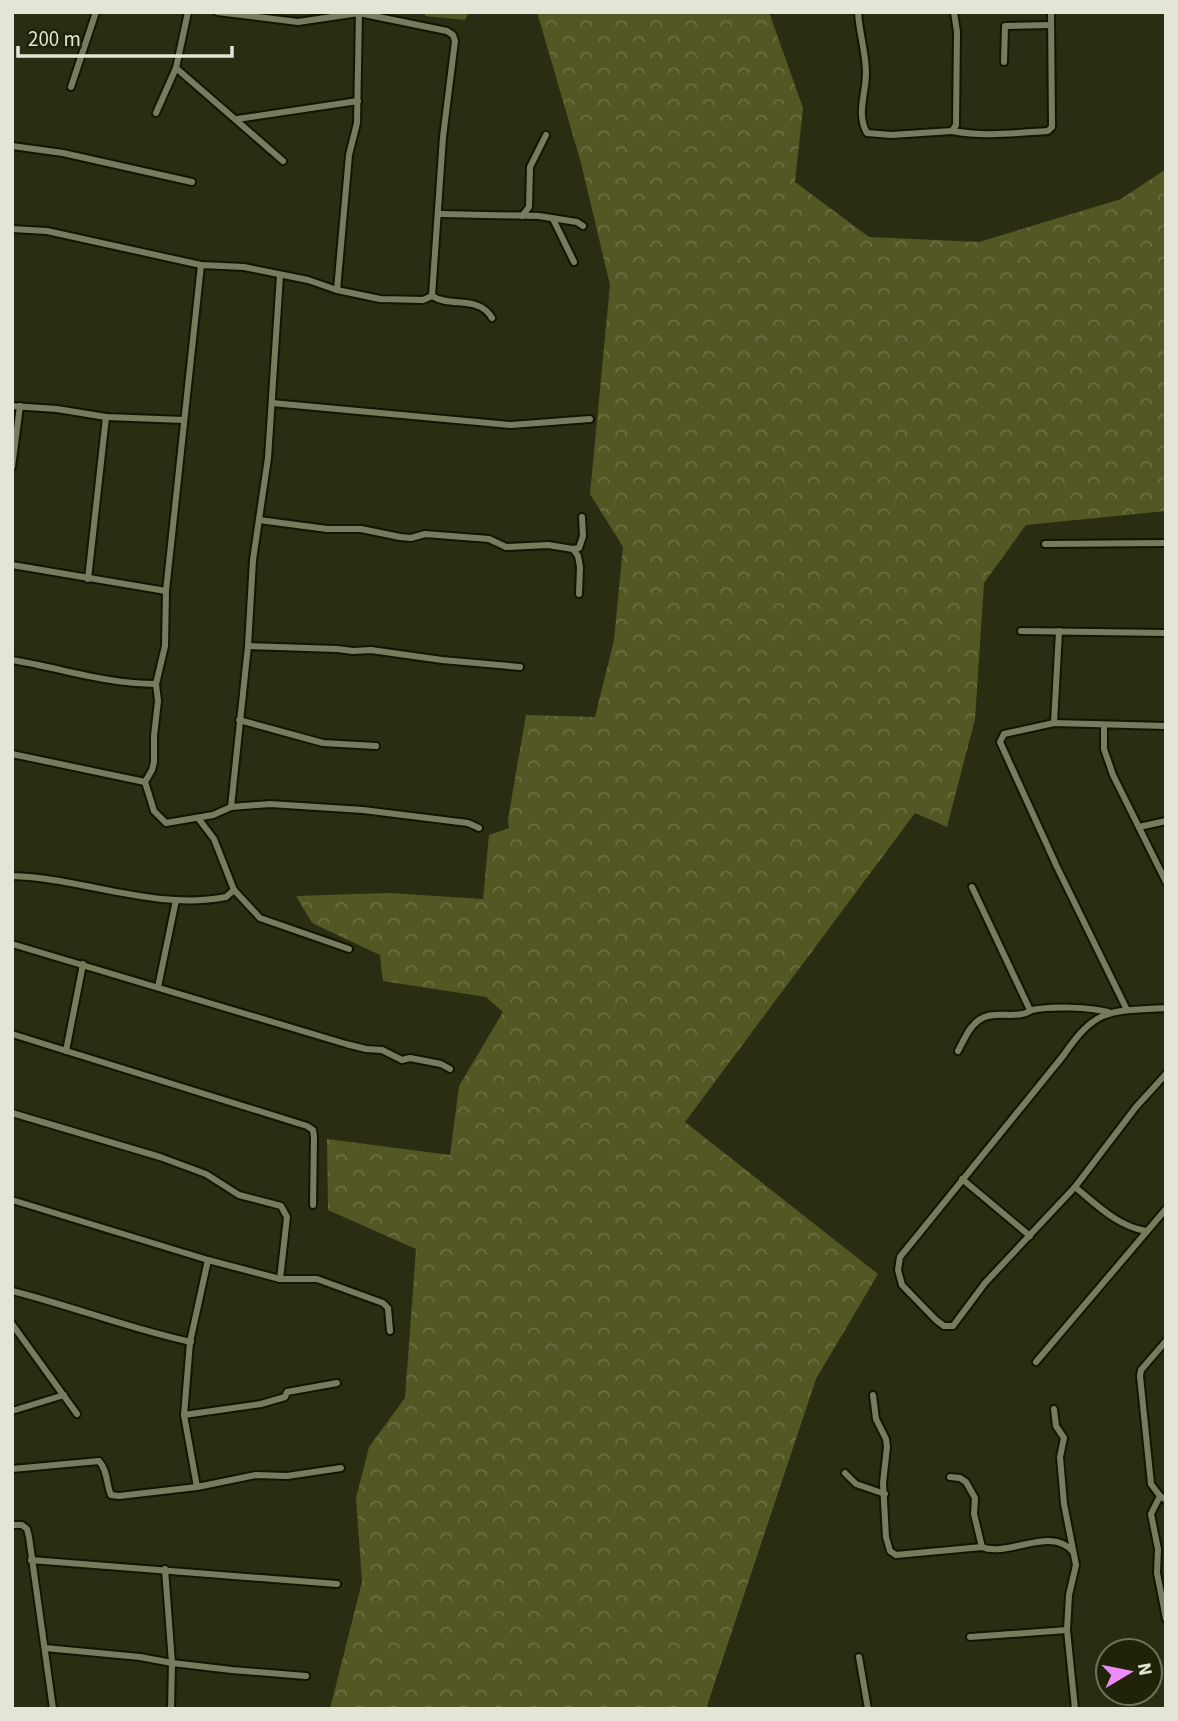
<svg xmlns="http://www.w3.org/2000/svg" width="1178" height="1721" viewBox="0 0 1178 1721" font-family="'Source Sans 3',sans-serif">
  <style>
    .forest { fill: url(#forest-crowns) }
    .lines { fill: none; stroke-linecap: round; stroke-linejoin: round }
    .street-casing { stroke: #131500; stroke-width: 10 }
    .street { stroke: #787b5e; stroke-width: 6 }
  </style>
  <defs>
    <pattern id="forest-crowns" width="20" height="18" patternUnits="userSpaceOnUse" patternTransform="scale(1.75)"><rect width="20" height="18" fill="#535723"/><path d="M2 6a3 3 0 1 1 6 0M12 15a3 3 0 1 1 6 0" fill="none" stroke="#6c6f42"/></pattern>
  </defs>
  <rect width="100%" height="100%" fill="#2a2d12"/>
  <g class="forest">
    <path d="M425 12H469L465 20 425 16Z"/>
    <path d="M537 12H769L803 108 795 182 869 237 979 242 1121 199 1166 169V511L1026 525 984 583 975 719 947 827 915 813 685 1122 878 1274 816 1379 706 1709H330L362 1582 356 1498 369 1447 405 1398 416 1249 328 1210 327 1139 450 1155 459 1086 503 1012 486 997 383 981 380 955 312 923 296 896 388 893 483 899 489 835 509 828 508 819 526 715 595 717 614 640 623 547 590 494 610 285 581 163Z"/>
  </g>
  <g class="lines">
    <defs>
      <g id="street">
        <path d="M858 12C859 32 866 53 866 73 866 94 856 114 867 133L891 135 952 131 956 125 957 32 954 12"/>
        <path d="M1004 62 1005 26 1051 25"/>
        <path d="M176 68 283 161"/>
        <path d="M71 87 96 12"/>
        <path d="M156 113 176 68 188 12"/>
        <path d="M237 119 358 101"/>
        <path d="M952 131C984 137 1016 133 1048 131L1052 127 1051 12"/>
        <path d="M12 146 63 153 192 182"/>
        <path d="M440 214 539 216 577 222 583 226"/>
        <path d="M522 216 529 207 530 167 546 135"/>
        <path d="M553 219 574 262"/>
        <path d="M12 229 47 231 201 265 244 267 308 280 337 290 380 299 423 300 432 296 443 137 455 41 453 35 447 31 359 13 298 22 217 12"/>
        <path d="M201 265 166 591 165 646 156 684 158 701 154 736V762L152 770 145 782 154 811 166 823 213 815 231 807 270 804 363 810 468 823 479 828"/>
        <path d="M337 290 349 155 357 123 359 12"/>
        <path d="M432 296C451 308 479 295 492 318"/>
        <path d="M272 403 511 425 590 419"/>
        <path d="M12 406 57 409 106 417 184 420"/>
        <path d="M12 467 20 406"/>
        <path d="M259 520 327 529H361L400 537 411 538 425 534 489 539 506 547 548 545 573 549 578 556 580 567 579 594"/>
        <path d="M1045 544 1166 543"/>
        <path d="M573 549 579 548 583 536 582 517"/>
        <path d="M12 565 166 591"/>
        <path d="M88 579 106 417"/>
        <path d="M1021 631 1166 633"/>
        <path d="M248 646 337 649 353 651 371 650 442 660 520 667"/>
        <path d="M12 660C61 668 106 684 156 684"/>
        <path d="M239 720 323 743 376 746"/>
        <path d="M1054 723 1059 631"/>
        <path d="M1104 726V749L1113 775 1166 882"/>
        <path d="M12 754 145 782"/>
        <path d="M231 807 248 646 253 560 268 458 280 275"/>
        <path d="M198 818 214 839 234 890 260 918 349 949"/>
        <path d="M1139 827 1166 821"/>
        <path d="M12 876C83 878 155 911 226 897L234 890"/>
        <path d="M972 887 1030 1010"/>
        <path d="M12 944 346 1044 366 1049 382 1050 402 1060 410 1058 441 1064 450 1069"/>
        <path d="M158 987 176 900"/>
        <path d="M1166 1008C1110 1011 1096 1007 1063 1056L900 1257 898 1270 902 1285 936 1320 944 1326H953L985 1283 1075 1187 1136 1107 1166 1074"/>
        <path d="M1127 1010 1057 867 1000 742 1004 734 1054 723 1166 726"/>
        <path d="M12 1034 307 1126 313 1130 314 1137 313 1205"/>
        <path d="M66 1051 83 964"/>
        <path d="M958 1051C964 1040 969 1027 979 1020 991 1011 1009 1017 1022 1014 1026 1014 1029 1011 1032 1010 1052 1006 1089 1007 1108 1012"/>
        <path d="M12 1113 160 1157 206 1174 239 1195 281 1206 287 1217 280 1279"/>
        <path d="M962 1179 1030 1236"/>
        <path d="M1075 1187C1097 1205 1117 1226 1146 1231"/>
        <path d="M12 1200 208 1260 280 1279H317L383 1303 388 1308 390 1331"/>
        <path d="M12 1291C72 1306 130 1329 191 1342"/>
        <path d="M12 1324 77 1414"/>
        <path d="M1036 1362 1166 1209"/>
        <path d="M873 1395 876 1419 886 1439 887 1447 883 1483 886 1537 890 1551 896 1555 982 1547C1007 1558 1052 1525 1073 1552"/>
        <path d="M1054 1409 1056 1426 1064 1438 1060 1457 1064 1504 1076 1565 1069 1595 1067 1630 1075 1709"/>
        <path d="M12 1411 64 1395"/>
        <path d="M184 1415 261 1404 285 1397 287 1392 337 1383"/>
        <path d="M12 1469 99 1461C108 1471 106 1484 111 1495L119 1496 197 1487 256 1475 287 1476 341 1468"/>
        <path d="M845 1473 856 1484 885 1494"/>
        <path d="M950 1477 960 1478 966 1482 975 1498 974 1514 982 1547"/>
        <path d="M197 1487 184 1415 190 1342 208 1260"/>
        <path d="M1160 1496 1151 1484 1140 1376 1141 1370 1166 1341"/>
        <path d="M1166 1500 1160 1496 1151 1514 1158 1549 1157 1573 1166 1619"/>
        <path d="M12 1525H22L27 1529 29 1537 53 1709"/>
        <path d="M31 1560 337 1584"/>
        <path d="M165 1569 172 1663 171 1709"/>
        <path d="M970 1637 1067 1630"/>
        <path d="M45 1648 140 1657 172 1663 232 1670 306 1676"/>
        <path d="M859 1657 868 1709"/>
      </g>
    </defs>
    <use href="#street" class="street-casing"/>
    <use href="#street" class="street"/>
  </g>
  <rect width="1178" height="1721" fill="none" stroke="#e3e6d6" stroke-width="28"/>
  <g transform="translate(1129 1672) rotate(80)"><circle r="33" fill="#212308" stroke="#6f715a" stroke-width="2"/>
  <path d="M0-5L12 26L0 18L-12 26Z" fill="#ed8cf9"/>
  <text y="-10" font-size="19" font-weight="bold" text-anchor="middle" fill="#e3e6d6">N</text>
  </g>
  <path d="M18 46v10h214v-10" fill="none" stroke="#e3e6d6" stroke-width="3.5"/>
  <text x="28" y="46" font-size="21" fill="#e3e6d6" stroke="#212308" stroke-width="5" paint-order="stroke">200 m</text>
</svg>
